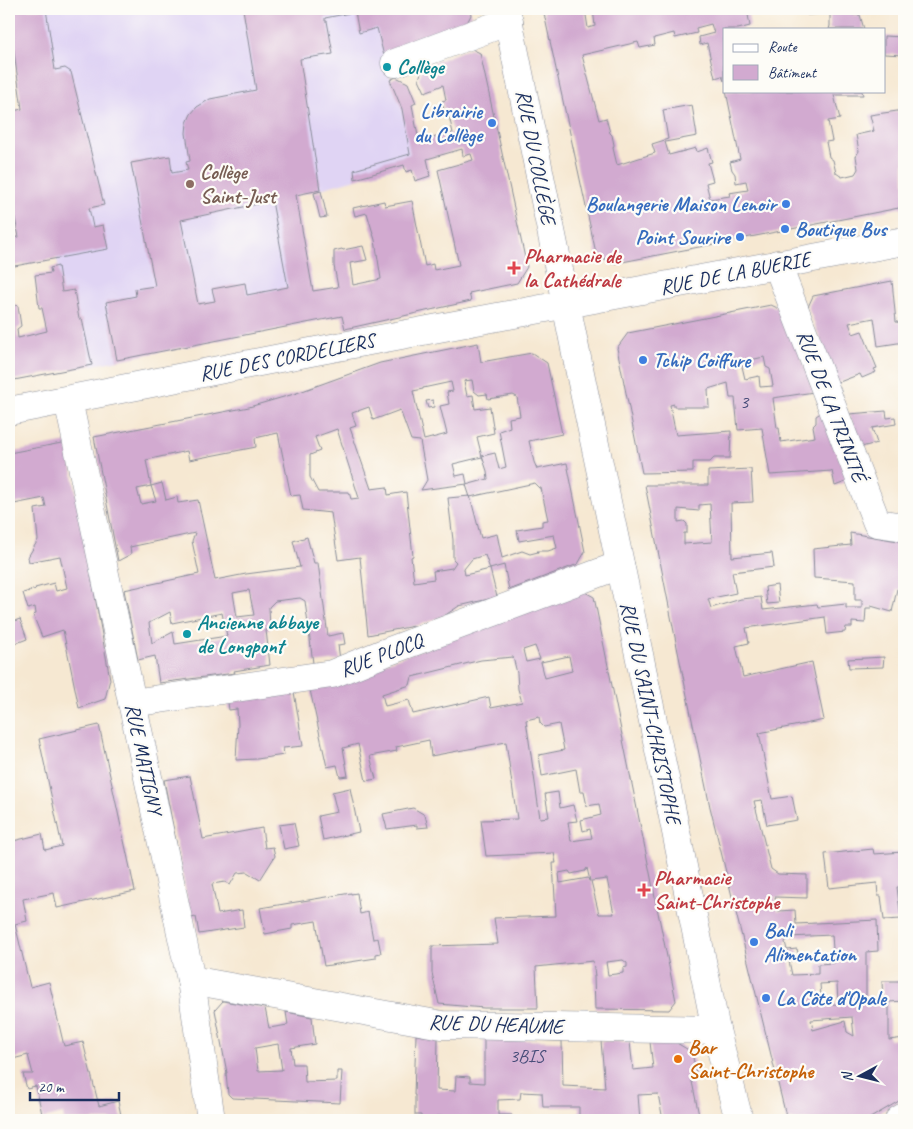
<svg xmlns="http://www.w3.org/2000/svg" width="913" height="1129" viewBox="0 0 913 1129" font-family="Caveat,sans-serif">
  <style>
    .built { fill: #e0d4f4 }
    .building { fill: #d2aad0; fill-rule: evenodd }
    .lines { fill: none; stroke-linecap: round; stroke-linejoin: round }
    .minor-casing { stroke: #888c98; stroke-width: 29 }
    .major-casing { stroke: #888c98; stroke-width: 29 }
    .minor { stroke: #fff; stroke-width: 28 }
    .major { stroke: #fff; stroke-width: 28 }
    .culture-dot { fill: #0f9aa8; stroke: #fdfcf7; stroke-width: 2 }
    .shop-dot { fill: #3f7fe0; stroke: #fdfcf7; stroke-width: 2 }
    .education-dot { fill: #8d6e63; stroke: #fdfcf7; stroke-width: 2 }
    .health-dot { fill: #e0444e; stroke: #fdfcf7; stroke-width: 2 }
    .food-dot { fill: #e8710a; stroke: #fdfcf7; stroke-width: 2 }
    .labels { text-anchor: middle; dominant-baseline: central; stroke-width: 4.5; stroke-linejoin: round; paint-order: stroke }
    .number-label { font-size: 19px; fill: #494e7a }
    .culture-label { font-size: 21px; font-weight: bold; fill: #0d838f; stroke: #fdfcf7; text-anchor: start }
    .shop-label { font-size: 21px; font-weight: bold; fill: #366cbe; stroke: #fdfcf7; text-anchor: start }
    .street-label { font-size: 21px; fill: #1b2f5e; stroke: #fdfcf7 }
    .education-label { font-size: 21px; font-weight: bold; fill: #785e54; stroke: #fdfcf7; text-anchor: start }
    .health-label { font-size: 21px; font-weight: bold; fill: #be3a42; stroke: #fdfcf7; text-anchor: start }
    .food-label { font-size: 21px; font-weight: bold; fill: #c56008; stroke: #fdfcf7; text-anchor: start }
  </style>
  <rect width="100%" height="100%" fill="#fdfcf7"/>
  <filter id="ink" filterUnits="userSpaceOnUse"><feTurbulence type="fractalNoise" baseFrequency=".02" numOctaves="2"/><feDisplacementMap in="SourceGraphic" scale="10" xChannelSelector="R" yChannelSelector="G"/><feConvolveMatrix kernelMatrix="1 2 1 2 8 2 1 2 1" color-interpolation-filters="sRGB"/></filter>
  <filter id="wash" filterUnits="userSpaceOnUse"><feTurbulence type="fractalNoise" baseFrequency=".0096" numOctaves="4" result="noise"/><feDisplacementMap in="SourceGraphic" scale="20" xChannelSelector="R" yChannelSelector="G"/><feGaussianBlur stdDeviation="1.12" result="paint"/><feColorMatrix in="noise" values="0 0 0 0 0 0 0 0 0 0 0 0 0 0 0 0 0 1.4 0 .05"/><feComposite in="paint" operator="in"/></filter>
  <g filter="url(#wash)">
    <rect width="100%" height="100%" fill="#f6e8d2"/>
    <path class="built" d="M9 9H384L394 53 384 57 391 79 390 80 402 109 412 163 296 196 319 321 78 368 64 307 57 259 22 109 9 17Z"/>
    <g id="blocks">
      <g class="building">
        <path d="M9 9H46L55 70 65 68 71 72 104 205 89 208 93 227 103 225 108 249 9 267V238L19 237 9 191V112L22 109 9 17Z"/>
        <path d="M243 9H384L385 13 405 9H470L471 15 465 27 384 56 377 28 359 33 355 12 325 18V21H327L333 54 300 59 320 190 296 195 313 291 338 287 334 266V251L342 249 343 250 363 246 367 260 350 263 353 285 381 279 375 240 367 213 355 216 353 208 384 201 385 206 412 201 425 266 433 264 434 270 459 265 438 170 473 160 471 154 463 156 462 149 427 159 430 172 429 173 430 176 415 181 412 170 406 172 404 165 355 179 354 170 410 154 402 109 390 80 396 77 408 83 416 103 412 105 419 141 453 133 449 116H445V115L442 101 446 100 443 85 425 92 419 79 423 67 470 48 480 53 527 267 517 283 469 293 471 301 345 329 342 316 117 360 106 302 136 296 135 289 155 286 131 163 170 156 172 173 188 170 186 162 190 161 186 133 187 123 191 114 197 107 210 99 256 90ZM272 201 288 287 247 295 245 283 212 289 215 301 198 304 181 220Z"/>
        <path d="M543 9H585L588 28 595 26 593 9H747L750 26 738 29H724V81L722 76 715 78 707 43 700 45 699 37 714 33 711 24 696 28 697 33 675 38 674 33 654 38 655 45 640 48 638 42 582 55 599 120 606 118 610 133 612 135 614 145 613 148 617 165 655 153 652 144 668 139 663 110 692 105 697 136 665 142 669 155 696 148 697 152 708 148 712 162 708 163 713 181 706 183 710 199 730 196 729 193 748 190 746 181 736 183 735 174 732 170 730 162 740 159 726 91H862L863 95H834L840 119 828 121 832 141 826 142 829 157 833 160 836 173 842 177 855 174 858 169 856 156 859 151 856 135 874 131 870 115 904 110V207L612 264 596 253Z"/>
        <path d="M806 9H853V15H860L864 29H829L830 26V14L807 15Z"/>
        <path d="M884 36 904 37V55L884 54Z"/>
        <path d="M321 191 327 217 320 218 314 193Z"/>
        <path d="M58 266 62 292 74 290 79 319H82L92 365 9 381V305H15L18 306 21 326 17 329 18 338 47 331 42 308H39L35 275 51 273 50 268Z"/>
        <path d="M892 281 896 322 904 323V342L878 346 874 318 849 323 853 334 862 331 877 368 874 369 876 372 862 378 860 374 837 383 808 307 813 296Z"/>
        <path d="M771 305 784 311 814 392 773 398 777 428H779L781 442 815 437 813 426 816 423V416L822 412 848 481 835 486 832 471 770 475 762 428 738 430 735 398H730L728 383 708 389 709 407H674V404L670 405 676 435 731 431 730 458H714L710 462H693V472L642 473 617 348 628 333ZM764 357 766 367 770 369 773 386 760 387 759 376 745 379 741 362Z"/>
        <path d="M478 343 481 362 532 353 547 363 562 434 529 441 534 462 537 469 567 463 585 552 578 564 509 590 504 565 490 569 497 597 459 606 444 616 419 625 368 635 360 557 338 560 331 513 303 510 300 495 291 496 278 433 255 438 256 447 189 460 187 451 146 460 151 486 137 489 141 504 156 501 151 486 162 483 166 500 177 497 178 503 198 500 215 580 246 574 300 567 293 541 307 537 314 563H318L328 636 343 633 345 644 338 645 340 660 313 663 305 601 300 598 275 601 269 607 270 629 266 630 270 665 234 671 235 673 159 683 155 656 138 660 124 590 199 574 192 541 195 533 130 547 131 554 118 561 94 437 249 407 294 394 380 363ZM472 380 474 391 479 395 487 394 488 399 513 395 517 397 520 416 509 418 510 427 499 431 506 467 499 469 495 453 482 456 487 471 488 479 466 485 470 497 535 483 540 488H541L548 520 542 521V526L517 530 519 541 554 535 557 548 548 551H537L538 552 530 554 522 551 502 558 497 534 481 538 470 496 448 498 453 540V559L456 562 452 568 433 571 434 579 414 582 411 557 413 556 406 492 388 495 387 487 371 489 350 428 356 426 352 413 369 407 373 420 400 410 411 440 420 441 427 480 421 490 467 484 465 474 456 476 453 464 482 457 477 437 494 433 490 407 475 409 473 395 467 396 464 381ZM451 382 453 391 447 392 449 404 440 406 447 434 424 440 413 391 423 389V388ZM337 429 359 498 351 499 349 492H318L310 477V455L320 451 315 437ZM485 555 490 569 465 575 464 569 472 559ZM249 590 254 615 237 617 233 593ZM170 612 172 623 222 613 227 636 175 644 173 632 152 643 149 623Z"/>
        <path d="M433 400 434 407 428 408 426 401Z"/>
        <path d="M886 411 887 418 895 417 896 424 872 428 877 443 861 447 849 414Z"/>
        <path d="M67 442 110 679 105 699 79 708 63 630 42 637 33 615 36 614 35 607 28 609 23 593 36 589 35 588 54 583 56 591 67 588 60 556 29 562 28 557 38 540 35 509 46 507 44 498 9 505V453Z"/>
        <path d="M751 469 753 502 731 503 732 557 772 553 774 567 732 572 736 593 708 599 711 608 741 599 761 597 763 610 817 604 818 607 846 604V608H862V600H855V581L814 578 813 549 851 545 850 533 904 542V590L897 589 892 612 871 606V608H866L865 623 852 622V627H846L845 632 827 634 825 617 746 628 749 643 736 646 743 677 812 662 824 720 759 733 772 799 792 796 797 820 767 825 762 800 754 801 771 869 778 874 807 875V898L775 897 778 911 795 910 796 924 877 920 878 951 866 952V1003L883 1002 882 981H904V1001L889 1002V1040L904 1038V1098L867 1120H787L710 807 676 642 645 485H708V471ZM710 504 712 542 684 544V533H687V524L684 521 678 522V509L699 511V505ZM832 935 834 963 818 964V974L792 975 789 961 800 960 797 949 787 950 785 942 788 937ZM837 983 838 1004 815 1005V997H821L820 984ZM852 1017 854 1036 847 1032 845 1021 813 1030 811 1020Z"/>
        <path d="M777 585 779 603 767 604 765 587Z"/>
        <path d="M583 591 594 597 676 1001 669 1010 595 1009 594 976H595L593 961 536 967 538 1008H484L439 1004 432 973V946L498 944 494 918 556 916 553 863H556L554 853 486 856 481 820 517 819 506 742 431 756 429 740 396 747 397 751 370 756 376 779 366 781 358 744 343 748 348 776 340 777 337 765 327 767 310 690ZM535 646 540 659 526 662 523 650ZM569 656 572 671 545 678 541 662ZM513 657 517 673 518 689 522 702 491 708 489 697 413 714 409 700 385 706 382 694 410 685 412 677 481 660ZM539 717 540 723 544 727 559 724 564 750 539 755 542 776 576 769 580 792H584L587 806 599 804 601 815 581 820 583 831 590 829 592 838 571 841 568 822 577 821 573 805 560 808 558 792 545 794 549 817 540 818 526 720ZM587 868 590 881H589L588 878 560 883 559 873 569 871 571 874 585 871ZM607 879 614 914H599L591 881ZM623 960 627 963V967L623 968V973L608 975 606 962Z"/>
        <path d="M20 619 27 639 9 646V623Z"/>
        <path d="M884 657 883 667 849 668 848 659Z"/>
        <path d="M294 692 303 746 283 748 284 755 257 759 236 760 238 724 237 709 229 710 228 702Z"/>
        <path d="M99 725 135 891 57 908 54 893 23 899 27 921 15 924 30 987 49 982 64 1046 83 1042 99 1106 118 1101 122 1120H64L63 1114 43 1119 36 1086 31 1087V1088L27 1089 23 1074H33L28 1055 9 1060V842L42 834 45 850 62 846 39 739Z"/>
        <path d="M190 776 203 839 262 828 265 848 273 847 275 856 260 880 247 872 237 873 230 885 225 882 212 884 218 914 242 910 244 927 199 934 196 917 191 918 164 780Z"/>
        <path d="M350 788 359 832 323 840 318 816 337 812 332 792Z"/>
        <path d="M413 808 425 815 428 827 417 828V825L387 829 383 814Z"/>
        <path d="M294 823 299 846 284 849 279 825Z"/>
        <path d="M873 849 874 854 903 852 904 857V887H897L901 919 884 920 881 896H878L877 883 829 888 825 854Z"/>
        <path d="M351 893V894L357 893 360 914 368 912 373 939 378 938 381 953 376 954V958L324 966 316 921 292 925V929L265 934 260 908Z"/>
        <path d="M223 1001 265 1008 269 1028 288 1025 286 1012 312 1017 315 1044 291 1048 293 1064H304L305 1082 337 1081V1071H342L340 1103 232 1098 228 1094 226 1073H227L215 1010ZM278 1044 282 1070 258 1071 255 1048Z"/>
        <path d="M416 1035 438 1038 437 1090 455 1091 456 1076 470 1077V1082L484 1083V1039L562 1041 563 1086 605 1088 601 1041 630 1042 633 1070 653 1068 650 1042H675L692 1052 696 1073 691 1076V1077L700 1120H663L658 1094 638 1095 640 1120H579V1107H543L542 1093 521 1092 520 1099 498 1100V1115H512V1120L436 1116V1120H421V1115H415V1095H414Z"/>
      </g>
    </g>
  </g>
  <g filter="url(#ink)">
    <use href="#blocks" fill-opacity="0" stroke="#888c98" stroke-width="1"/>
    <g class="lines">
      <defs>
        <g id="minor">
          <path d="M395 63 509 21"/>
          <path d="M777 264 877 523 904 527"/>
          <path d="M68 400 191 980 211 1120"/>
          <path d="M9 411 316 351 904 241"/>
          <path d="M132 703 332 674 384 653 620 565"/>
          <path d="M191 980 442 1025 716 1030"/>
          <path d="M899 1120 904 1117"/>
        </g>
        <path id="major" d="M506 9 579 368 671 807 716 1030 739 1120"/>
      </defs>
      <use href="#minor" class="minor-casing"/>
      <use href="#major" class="major-casing"/>
      <use href="#minor" class="minor"/>
      <use href="#major" class="major"/>
    </g>
  </g>
  <g class="culture-dot">
    <circle cx="387" cy="67" r="5"/>
    <circle cx="187" cy="634" r="5"/>
  </g>
  <g class="shop-dot">
    <circle cx="492" cy="123" r="5"/>
    <circle cx="786" cy="204" r="5"/>
    <circle cx="785" cy="229" r="5"/>
    <circle cx="740" cy="237" r="5"/>
    <circle cx="643" cy="360" r="5"/>
    <circle cx="754" cy="942" r="5"/>
    <circle cx="766" cy="998" r="5"/>
  </g>
  <circle class="education-dot" cx="190" cy="184" r="5"/>
  <g class="health-dot">
    <path d="M511.5 260.5h5v5h5v5h-5v5h-5v-5h-5v-5h5z"/>
    <path d="M641.5 882.5h5v5h5v5h-5v5h-5v-5h-5v-5h5z"/>
  </g>
  <circle class="food-dot" cx="678" cy="1059" r="5"/>
  <g class="labels">
    <g class="number-label">
      <text x="744" y="402">3</text>
      <text x="527" y="1056">3BIS</text>
    </g>
    <g class="culture-label">
      <text x="397" y="67">Collège</text>
      <text x="197" y="622">Ancienne abbaye<tspan x="197" dy="24">de Longpont</tspan></text>
    </g>
    <g class="shop-label">
      <text x="482" y="111" text-anchor="end">Librairie<tspan x="482" dy="24">du Collège</tspan></text>
      <text x="776" y="204" text-anchor="end">Boulangerie Maison Lenoir</text>
      <text x="795" y="229">Boutique Bus</text>
      <text x="730" y="237" text-anchor="end">Point Sourire</text>
      <text x="653" y="360">Tchip Coiffure</text>
      <text x="764" y="930">Bali<tspan x="764" dy="24">Alimentation</tspan></text>
      <text x="776" y="998">La Côte d'Opale</text>
    </g>
    <g class="street-label">
      <text transform="translate(536 157) rotate(79)">RUE DU COLLÈGE</text>
      <text transform="translate(735 273) rotate(-11)">RUE DE LA BUERIE</text>
      <text transform="translate(287 357) rotate(-11)">RUE DES CORDELIERS</text>
      <text transform="translate(832 406) rotate(69)">RUE DE LA TRINITÉ</text>
      <text transform="translate(381 655) rotate(-21)">RUE PLOCQ</text>
      <text transform="translate(651 713) rotate(78)">RUE DU SAINT-CHRISTOPHE</text>
      <text transform="translate(144 759) rotate(78)">RUE MATIGNY</text>
      <text transform="translate(496 1024) rotate(2)">RUE DU HEAUME</text>
    </g>
    <g class="education-label">
      <text x="200" y="172">Collège<tspan x="200" dy="24">Saint-Just</tspan></text>
    </g>
    <g class="health-label">
      <text x="524" y="256">Pharmacie de<tspan x="524" dy="24">la Cathédrale</tspan></text>
      <text x="654" y="878">Pharmacie<tspan x="654" dy="24">Saint-Christophe</tspan></text>
    </g>
    <g class="food-label">
      <text x="688" y="1047">Bar<tspan x="688" dy="24">Saint-Christophe</tspan></text>
    </g>
  </g>
  <rect width="913" height="1129" fill="none" stroke="#fdfcf7" stroke-width="30"/>
  <rect x="723" y="28" width="162" height="65" fill="#fdfcf7" stroke="#a3aaba"/>
  <rect x="733" y="44" width="25" height="8" fill="#ffffff" stroke="#a3aaba"/>
  <text x="768" y="52" font-size="15" fill="#1b2f5e">Route</text>
  <rect x="733" y="65" width="25" height="15" fill="#d2aad0" stroke="#a3aaba"/>
  <text x="768" y="78" font-size="15" fill="#1b2f5e">Bâtiment</text>
  <g transform="translate(860 1076) rotate(263)" stroke="#fdfcf7" stroke-width="4" paint-order="stroke">
  <path d="M0-4L9 19L0 12L-9 19Z" fill="#1b2f5e"/>
  <text y="-8" font-size="14" font-weight="bold" text-anchor="middle" fill="#1b2f5e">N</text>
  </g>
  <path d="M30 1092v8h89v-8" fill="none" stroke="#1b2f5e" stroke-width="2.5"/>
  <text x="38" y="1092" font-size="15" fill="#1b2f5e" stroke="#fdfcf7" stroke-width="4" paint-order="stroke">20 m</text>
</svg>
